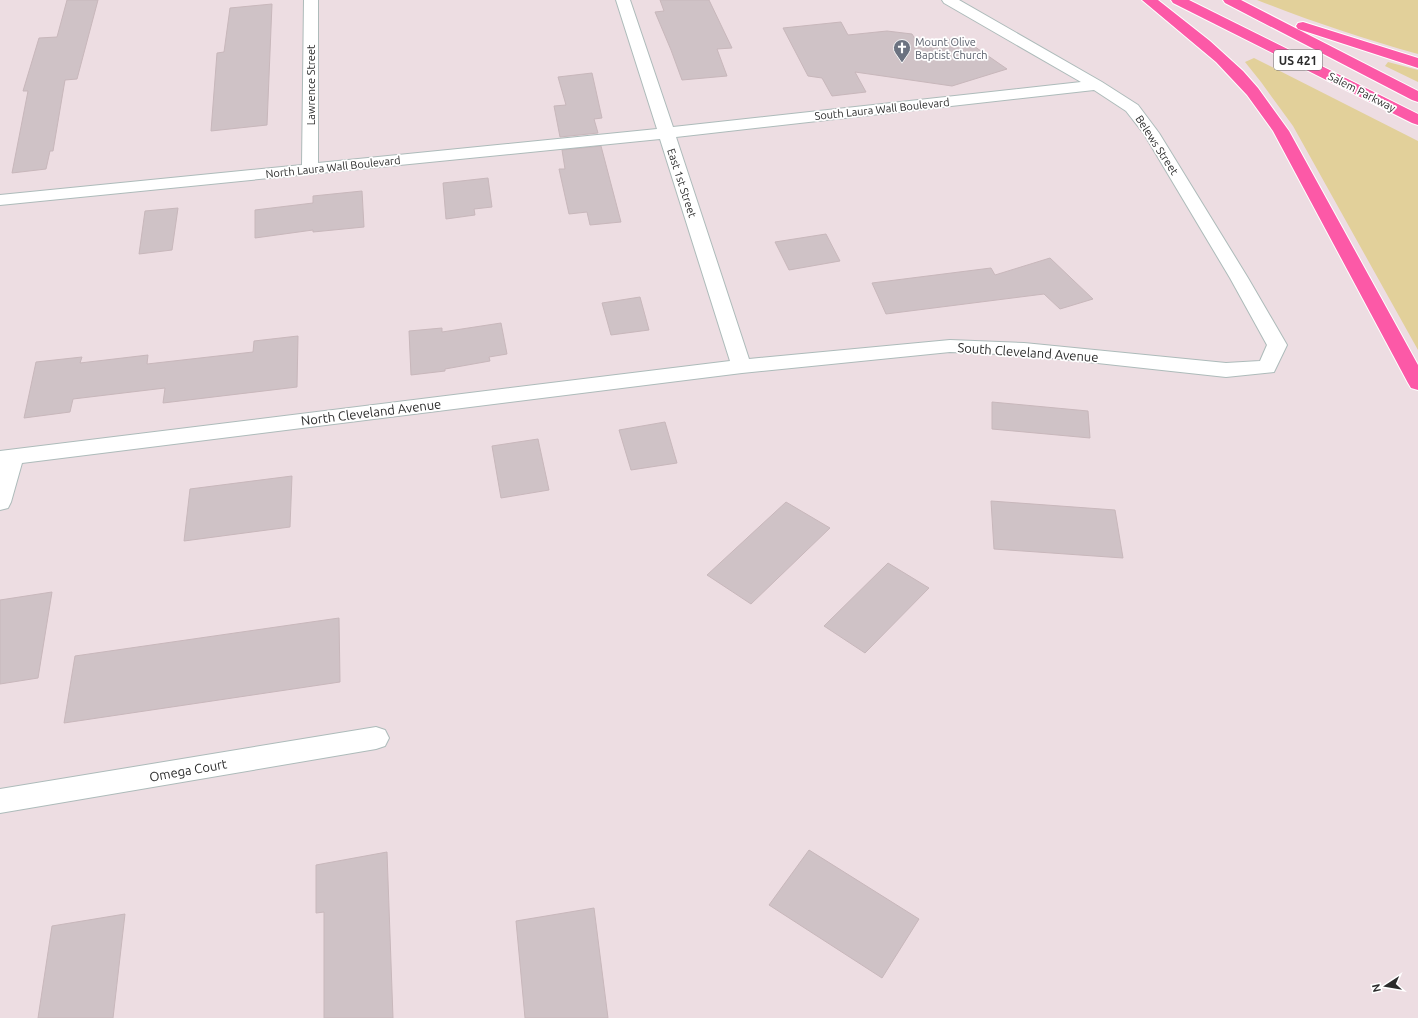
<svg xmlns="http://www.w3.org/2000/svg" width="1418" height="1018" viewBox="0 0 1418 1018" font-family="Ubuntu,sans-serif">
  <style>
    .green { fill: #e2d09a }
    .building { fill: #cfc2c6; stroke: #c8b7bb }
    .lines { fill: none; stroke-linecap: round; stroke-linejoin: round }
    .minor-casing { stroke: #adbbba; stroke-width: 2 }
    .highway-casing { stroke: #fff; stroke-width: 2 }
    .minor { fill: #fff; fill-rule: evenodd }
    .highway { fill: #fc59a7; fill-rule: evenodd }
    .labels { text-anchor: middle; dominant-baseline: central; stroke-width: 3.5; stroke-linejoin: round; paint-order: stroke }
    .far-worship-label { font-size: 11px; fill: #5b616d; stroke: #fff; text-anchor: start }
    .far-street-label { font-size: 11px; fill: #2b2b2b; stroke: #fff }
    .shield { fill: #fff; stroke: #6b6b6b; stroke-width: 1 }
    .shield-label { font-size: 12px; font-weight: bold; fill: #2b2b2b }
    .street-label { font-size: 13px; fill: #2b2b2b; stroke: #fff }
  </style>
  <rect width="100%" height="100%" fill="#eddde2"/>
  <g class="green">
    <path d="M1257 0H1418V54C1363 39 1310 21 1257 0Z"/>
    <path d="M1254 58 1418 141V350L1293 126 1261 82 1245 62Z"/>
    <path d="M1388 62 1418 70V82L1385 66Z"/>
  </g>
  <g class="building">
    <path d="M67 0H98L77 79 65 80 53 151H50L46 169 12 173 28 91H23L39 38 57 37Z"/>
    <path d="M660 0H709L732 48 717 49 727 76 682 80 671 50 655 12 664 11Z"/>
    <path d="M272 4 267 125 211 131 217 53 224 52 230 8Z"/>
    <path d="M841 22 848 35 887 31 912 34 917 42 947 39 968 42 1007 69 952 86 855 72 866 92 832 96 822 78 808 76 783 28Z"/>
    <path d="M592 73 602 118 594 119 598 133 560 137 554 106 566 105 558 77Z"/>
    <path d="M601 146 621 222 590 225 587 212 569 214 559 169H565L562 150Z"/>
    <path d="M488 178 492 207 474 209 475 215 446 219 443 183Z"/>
    <path d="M362 191 364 227 313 232V230L255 238V210L313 203V196Z"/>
    <path d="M178 208 172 250 139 254 145 211Z"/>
    <path d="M826 234 840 261 789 270 775 242Z"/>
    <path d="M1050 258 1093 299 1060 309 1044 294 886 314 872 283 991 268 995 275Z"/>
    <path d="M640 297 649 330 611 335 602 303Z"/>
    <path d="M501 323 507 354 489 357 490 361 445 369V371L411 375 409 331 442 328V332Z"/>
    <path d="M298 336 297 387 163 403 165 388 73 399 70 412 24 418 36 362 82 357 80 363 148 355 147 364 253 352 254 341Z"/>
    <path d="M992 402 1088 411 1090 438 992 429Z"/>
    <path d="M665 422 677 463 631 470 619 430Z"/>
    <path d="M538 439 549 490 501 498 492 446Z"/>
    <path d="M292 476 290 527 184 541 190 489Z"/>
    <path d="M991 501 1115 510 1123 558 994 549Z"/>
    <path d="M786 502 830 528 751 604 707 575Z"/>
    <path d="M888 563 929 588 865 653 824 626Z"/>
    <path d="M52 592 38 678 0 684V600Z"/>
    <path d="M339 618 340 682 64 723 75 656Z"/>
    <path d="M809 850 919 919 882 978 769 905Z"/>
    <path d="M387 852 393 1018H324V912L316 913V865Z"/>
    <path d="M594 908 608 1018H525L516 921Z"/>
    <path d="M125 914 113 1018H38L52 926Z"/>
  </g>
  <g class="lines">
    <defs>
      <g id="minor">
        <path d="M304 0H318V163L657 129 616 0H630L673 127 1081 82 944 3 942 0H959L1102 82 1138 105 1159 133 1248 278 1287 345 1274 372 1226 377 1024 355 950 352 742 373 22 463 11 502 8 508 0 510V451L730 361 660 139 0 205V195L302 165ZM1094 90 1126 111 1144 134 1230 278 1267 345 1260 361 1226 363 1024 343 950 340 749 359 676 137Z"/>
        <path d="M376 727 385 730 389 738 385 746 376 749 0 813V789Z"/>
      </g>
      <g id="highway">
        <path d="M1142 0H1158L1210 41 1243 71 1258 88 1289 131 1418 365V390L1411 388 1408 383 1273 131 1247 95 1216 62Z"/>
        <path d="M1171 0H1189L1418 114V125L1412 123 1173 3Z"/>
        <path d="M1223 0H1241L1418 91V102L1412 100 1225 3Z"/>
        <path d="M1303 22 1418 58V68L1298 29 1296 26 1298 23Z"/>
      </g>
    </defs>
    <use href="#minor" class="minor-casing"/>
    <use href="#highway" class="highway-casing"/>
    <use href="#minor" class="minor"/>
    <use href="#highway" class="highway"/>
  </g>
  <defs>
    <symbol id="church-pin" viewBox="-11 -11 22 30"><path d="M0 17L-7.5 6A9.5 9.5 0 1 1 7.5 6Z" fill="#6b7280" stroke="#fff"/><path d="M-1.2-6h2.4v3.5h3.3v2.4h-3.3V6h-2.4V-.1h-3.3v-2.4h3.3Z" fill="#fff"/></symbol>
  </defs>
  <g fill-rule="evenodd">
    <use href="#church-pin" x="892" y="38" width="20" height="27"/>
  </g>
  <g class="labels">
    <g class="far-worship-label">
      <text x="915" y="42">Mount Olive<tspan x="915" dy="13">Baptist Church</tspan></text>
    </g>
    <g class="far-street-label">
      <text transform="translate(311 85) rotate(-90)">Lawrence Street</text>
      <text transform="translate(1362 92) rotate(27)">Salem Parkway</text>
      <text transform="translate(882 109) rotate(-6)">South Laura Wall Boulevard</text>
      <text transform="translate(1157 145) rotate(57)">Belews Street</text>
      <text transform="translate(333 167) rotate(-6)">North Laura Wall Boulevard</text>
      <text transform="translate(682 183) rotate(72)">East 1st Street</text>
    </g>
    <rect class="shield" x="1274" y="50" width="48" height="20" rx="3"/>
    <g class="shield-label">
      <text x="1298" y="60">US 421</text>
    </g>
    <g class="street-label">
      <text transform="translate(1028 352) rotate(4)">South Cleveland Avenue</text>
      <text transform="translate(371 412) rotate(-7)">North Cleveland Avenue</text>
      <text transform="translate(188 770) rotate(-10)">Omega Court</text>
    </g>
  </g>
  <g transform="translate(1386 986) rotate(258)" stroke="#ffffff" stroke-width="3" paint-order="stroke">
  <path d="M0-3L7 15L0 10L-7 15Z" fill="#2b2b2b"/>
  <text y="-6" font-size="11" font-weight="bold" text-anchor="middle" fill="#2b2b2b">N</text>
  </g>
</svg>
